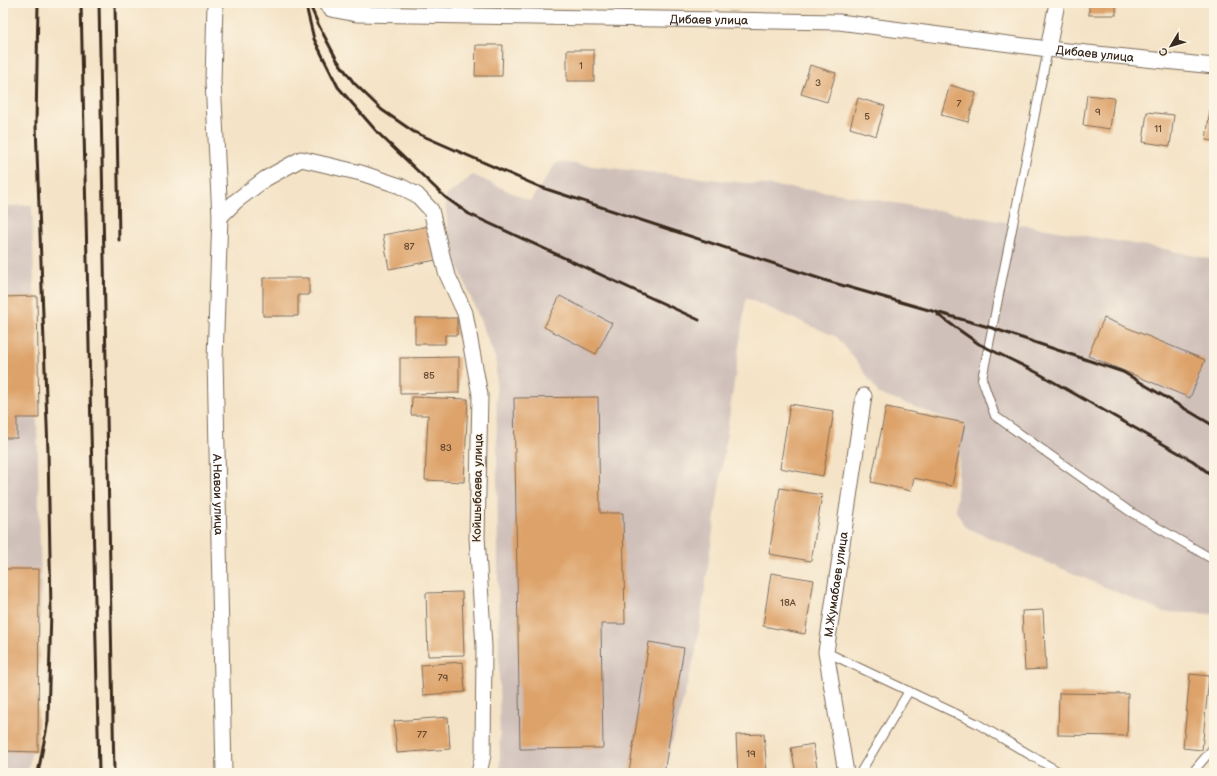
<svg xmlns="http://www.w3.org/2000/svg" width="1217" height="776" viewBox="0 0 1217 776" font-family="'Balsamiq Sans',sans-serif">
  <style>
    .industrial { fill: #cfc0ba }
    .building { fill: #dda269 }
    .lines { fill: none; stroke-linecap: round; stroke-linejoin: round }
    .lane-casing { stroke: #7c6b59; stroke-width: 10 }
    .street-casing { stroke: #7c6b59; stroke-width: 17 }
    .lane { stroke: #fff; stroke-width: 8 }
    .street { stroke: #fff; stroke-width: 15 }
    .rail { stroke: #3b2a1e; stroke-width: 3 }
    .labels { text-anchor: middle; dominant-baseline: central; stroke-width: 3; stroke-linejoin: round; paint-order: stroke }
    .number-label { font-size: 10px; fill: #644831 }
    .street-label { font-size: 12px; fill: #3b2a1e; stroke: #fcf5e5 }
  </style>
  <rect width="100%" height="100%" fill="#fcf5e5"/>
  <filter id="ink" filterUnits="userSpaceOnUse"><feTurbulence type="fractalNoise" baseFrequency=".025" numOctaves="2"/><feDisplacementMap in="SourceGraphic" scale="8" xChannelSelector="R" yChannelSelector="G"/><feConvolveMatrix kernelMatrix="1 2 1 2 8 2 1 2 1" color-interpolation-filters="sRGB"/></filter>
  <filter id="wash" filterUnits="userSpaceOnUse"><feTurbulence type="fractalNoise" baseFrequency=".012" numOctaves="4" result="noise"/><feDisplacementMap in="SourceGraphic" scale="16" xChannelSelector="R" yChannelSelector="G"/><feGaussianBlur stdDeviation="0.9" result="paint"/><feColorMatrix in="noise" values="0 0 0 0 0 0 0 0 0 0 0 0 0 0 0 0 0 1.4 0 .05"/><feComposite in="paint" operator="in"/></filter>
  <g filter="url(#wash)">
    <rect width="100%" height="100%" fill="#f4e3c6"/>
    <g class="industrial">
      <path d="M557 162 836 193 1169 250 1214 260V614L1163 612 965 527 956 511 961 424 879 394 859 364 837 337 746 298 696 651 664 773H500L496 360 449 243 445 197 473 175 530 201Z"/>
      <path d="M32 205 41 591 37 719 28 773H3V206Z"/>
    </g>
    <g id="blocks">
      <g class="building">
        <rect x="1089" y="3" width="27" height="12"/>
        <path d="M476 45H503L502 76H475Z"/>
        <rect x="567" y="50" width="27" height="31"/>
        <path d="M810 65 836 73 827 102 801 94Z"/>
        <path d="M950 85 976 93 968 122 941 115Z"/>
        <path d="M1087 95 1114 98 1110 129 1083 125Z"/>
        <path d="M858 98 885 106 876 136 850 128Z"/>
        <path d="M1210 109 1214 110V141L1206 140Z"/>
        <path d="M1147 112 1174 115 1170 146 1143 142Z"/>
        <path d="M429 226 436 260 389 269 383 235Z"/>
        <path d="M263 278H309V295H298V316H263Z"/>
        <path d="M37 296 39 418H17V438H3V297Z"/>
        <path d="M560 296 612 323 596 354 544 327Z"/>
        <path d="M415 318H457V335H445V344H415Z"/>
        <path d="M1104 318 1205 360 1190 398 1088 356Z"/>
        <path d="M459 357V393L400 394V358Z"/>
        <path d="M412 397 468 399 464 482 425 480 428 415H411Z"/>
        <path d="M598 397 600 513H623L625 624H601L603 748 520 749 514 398Z"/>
        <path d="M790 404 834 411 823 476 780 468Z"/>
        <path d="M886 407 965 423 952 486 914 478 911 491 871 482Z"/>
        <path d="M780 488 822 495 811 561 769 554Z"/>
        <path d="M3 569H39L38 752 3 751Z"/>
        <path d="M771 573 814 580 805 634 763 626Z"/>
        <path d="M462 592 464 655 428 656 426 593Z"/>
        <path d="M1043 610 1046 669 1025 670 1022 611Z"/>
        <path d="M649 642 684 648 664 773H629Z"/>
        <path d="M463 662 465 692 423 695 421 665Z"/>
        <path d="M1190 674 1209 676 1202 750 1183 748Z"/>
        <path d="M1059 693 1128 694 1127 736 1058 735Z"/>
        <path d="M448 717 450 749 397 753 394 721Z"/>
        <path d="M764 734 767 773H738L736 735Z"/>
        <path d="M813 744 818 773H796L791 748Z"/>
      </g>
    </g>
  </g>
  <g filter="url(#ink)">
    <use href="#blocks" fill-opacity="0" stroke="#7c6b59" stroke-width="1"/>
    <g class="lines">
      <defs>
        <g id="lane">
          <path d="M1048 49 982 379 995 416 1129 511 1214 560"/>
          <path d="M826 652 976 723 1061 773"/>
          <path d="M860 773 909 691"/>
          <path d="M1192 773 1214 747"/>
        </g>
        <g id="street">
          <path id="s1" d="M215 3 213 81 220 217 215 358 224 773"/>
          <path id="s2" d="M325 3 331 9 356 14 839 22 1048 49 1214 66"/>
          <path d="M1048 49 1057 3"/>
          <path d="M220 217 236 201 265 179 301 159 361 173 400 186 417 195 431 210 446 272 465 313 480 395 477 537 484 647 483 755 479 773"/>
          <path id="s3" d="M846 773 826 652 864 396"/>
        </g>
      </defs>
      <use href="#lane" class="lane-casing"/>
      <use href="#street" class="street-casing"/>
      <use href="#lane" class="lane"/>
      <use href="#street" class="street"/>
      <g class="rail">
        <path d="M81 3 99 773"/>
        <path d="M99 3 114 773"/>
        <path d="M115 3 119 240"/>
        <path d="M309 3 319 26 337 60 354 83 382 110 414 132 540 187 827 281 992 328 1123 372 1214 426"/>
        <path d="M307 10 314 39 338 87 378 133 445 197 469 214 699 320"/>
        <path d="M938 315 979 344 1036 372 1193 461 1214 477"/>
        <path d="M38 773 48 721 51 610 48 451 36 125 38 3"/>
      </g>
    </g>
  </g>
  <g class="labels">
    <g class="number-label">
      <text x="581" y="66">1</text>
      <text x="818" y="83">3</text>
      <text x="959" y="104">7</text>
      <text x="1098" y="112">9</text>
      <text x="867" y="117">5</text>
      <text x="1158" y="129">11</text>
      <text x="409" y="247">87</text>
      <text x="429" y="376">85</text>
      <text x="446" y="448">83</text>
      <text x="788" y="603">18А</text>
      <text x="443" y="678">79</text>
      <text x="422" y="735">77</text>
      <text x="751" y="754">19</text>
    </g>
    <g class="street-label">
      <text stroke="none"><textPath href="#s2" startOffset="387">Дибаев улица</textPath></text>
      <text stroke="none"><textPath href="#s2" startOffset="775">Дибаев улица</textPath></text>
      <text transform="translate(478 488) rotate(-89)">Койшыбаева улица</text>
      <text stroke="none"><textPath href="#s1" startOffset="492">А.Навои улица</textPath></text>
      <text stroke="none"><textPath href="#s3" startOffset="191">М.Жумабаев улица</textPath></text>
    </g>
  </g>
  <rect width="1217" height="776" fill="none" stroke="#fcf5e5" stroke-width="16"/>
  <g transform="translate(1171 46) rotate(232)" stroke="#fcf5e5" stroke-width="3" paint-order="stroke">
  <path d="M0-3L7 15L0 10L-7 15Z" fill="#3b2a1e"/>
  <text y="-6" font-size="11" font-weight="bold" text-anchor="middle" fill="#3b2a1e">С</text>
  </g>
</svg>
